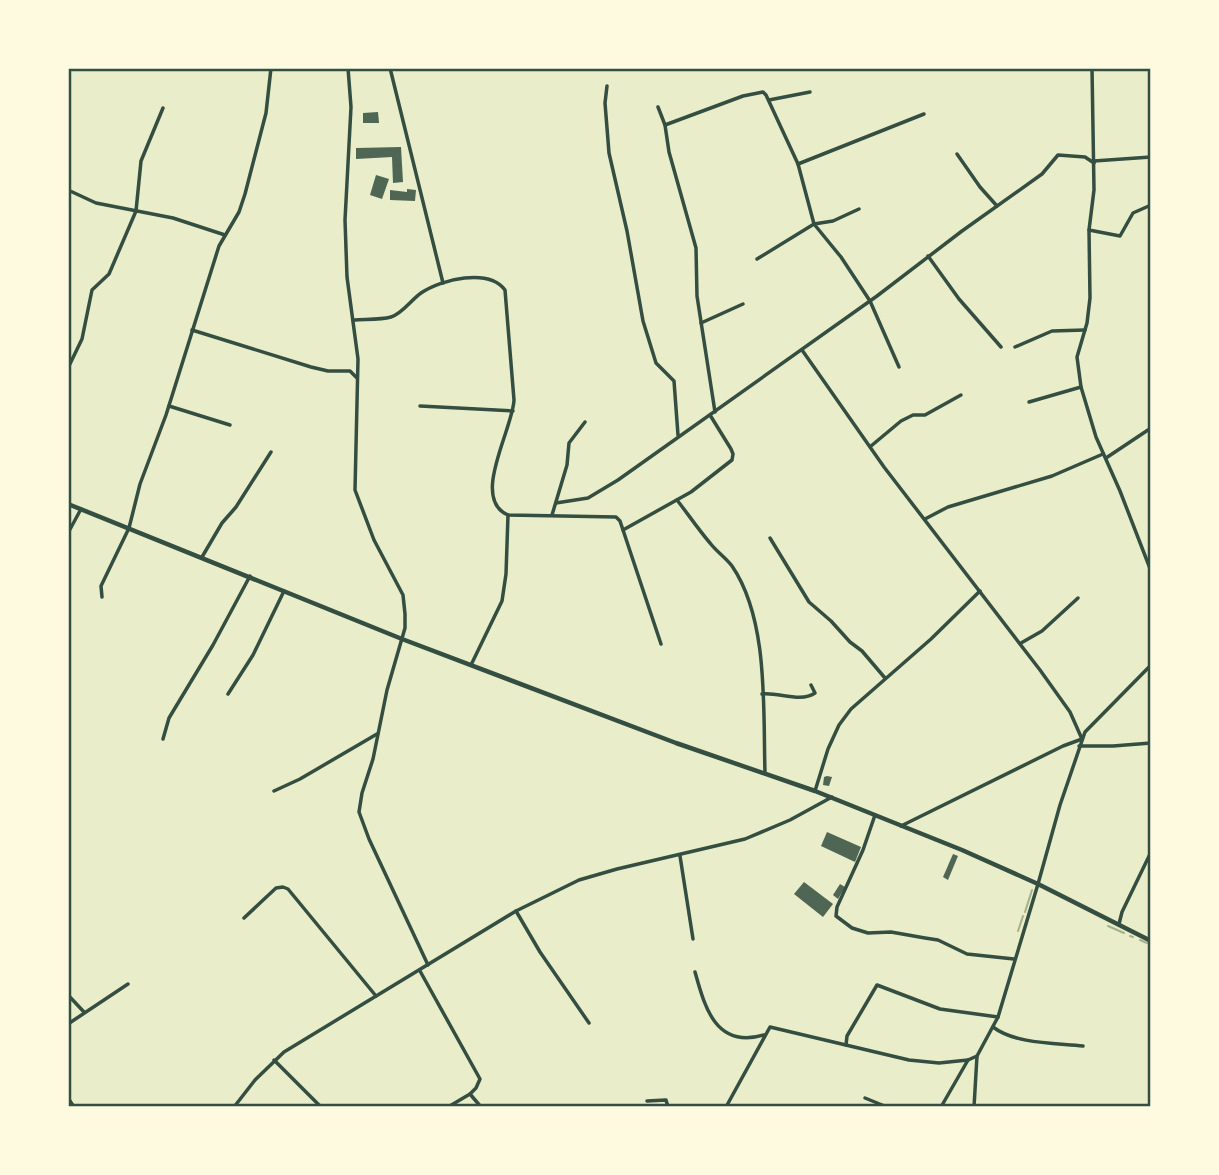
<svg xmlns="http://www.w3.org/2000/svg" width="1219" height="1175" viewBox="0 0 1219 1175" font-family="'Fira Sans Condensed',sans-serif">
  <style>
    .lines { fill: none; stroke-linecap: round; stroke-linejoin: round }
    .stream { stroke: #a3b18a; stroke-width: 2 }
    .building { fill: #4f6655 }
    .minor { stroke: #344e41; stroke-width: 3.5 }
    .tertiary { stroke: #344e41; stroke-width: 3.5 }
    .secondary { stroke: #344e41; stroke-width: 4.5 }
    .neatline { fill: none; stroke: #344e41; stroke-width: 2.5 }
  </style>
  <rect width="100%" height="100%" fill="#e9edc9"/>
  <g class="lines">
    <g class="stream">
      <path d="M1025 912 1032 890"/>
      <path d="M1108 926 1124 933"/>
      <path d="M1018 931 1023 916"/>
      <path d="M1130 936 1133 937"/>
      <path d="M1140 940 1147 943"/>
    </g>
  </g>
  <g class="building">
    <path d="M378 112 379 123H363V113Z"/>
    <path d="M401 147 403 182 393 183 392 157 356 159V148Z"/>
    <path d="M376 175 389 179 382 199 370 195Z"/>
    <path d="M407 189 416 190 415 201 390 200V190L407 192Z"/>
    <path d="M827 776 832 777 829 786 823 785 824 777Z"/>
    <path d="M827 832 861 847 855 862 821 846Z"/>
    <path d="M953 854 958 856 948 880 943 877Z"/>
    <path d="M804 882 833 904 823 917 794 894Z"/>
    <path d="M840 884 845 887 838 899 833 895Z"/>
  </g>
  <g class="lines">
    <g class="minor">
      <path d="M348 68 351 107 345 220 347 277 358 359 355 490 374 540 403 595 405 614V628L387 690 373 759 362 793 359 812 369 839 428 965"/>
      <path d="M390 68 443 283"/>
      <path d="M1092 68 1094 190 1089 230 1120 236 1133 213 1151 205"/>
      <path d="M607 86 605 103 609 153 627 231 643 321 656 363 674 381 678 435"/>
      <path d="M769 100 810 92"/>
      <path d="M658 107 665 125 669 152 696 248 697 296 715 412"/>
      <path d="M665 125 743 96 763 92 766 95 798 164 814 224 757 259"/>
      <path d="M957 154 980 187 997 206"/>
      <path d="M1094 161 1151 157"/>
      <path d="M798 164 924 114"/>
      <path d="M68 190 96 203 173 218 225 235"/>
      <path d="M859 209 833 221 814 224 841 257 870 301 899 367"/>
      <path d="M1089 230 1090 298 1087 323 1077 357 1081 387 1096 437 1120 491 1151 571"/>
      <path d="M928 256 959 299 1001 347"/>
      <path d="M353 320C365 319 380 320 391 317 402 314 411 300 421 293 441 279 489 268 505 290L514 400C513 429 470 499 508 515L616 517 620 521 661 644"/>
      <path d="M701 323 743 304"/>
      <path d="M192 330 311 367 328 371H350L357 378"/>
      <path d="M1015 347 1052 331 1085 330"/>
      <path d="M802 350 884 467 1040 670 1070 712 1082 739 1063 746 901 826"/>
      <path d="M68 368 82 339 92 290 109 274 136 211 141 161 163 108"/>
      <path d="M1029 402 1081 387"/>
      <path d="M169 406 230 425"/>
      <path d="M420 406 513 411"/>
      <path d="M871 446 901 421 913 415H925L961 395"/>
      <path d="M1106 458 1151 428"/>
      <path d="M677 500C688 514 698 529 710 543 716 551 726 558 732 566 769 620 763 710 765 773"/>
      <path d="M556 503 588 498 618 480 877 296 962 231 1042 174 1058 155 1085 157 1094 163"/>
      <path d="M552 515 567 465 569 443 585 422"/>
      <path d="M925 519 948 507 1052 476 1103 454"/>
      <path d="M623 530 691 492 732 460 733 454 731 449 710 415"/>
      <path d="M68 533 81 509"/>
      <path d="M770 538 809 602 831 621 850 642 862 651 885 678"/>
      <path d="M202 557 222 523 236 507 271 452"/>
      <path d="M102 597 101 586 129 528 140 484 166 415 219 246 239 212 245 194 266 113 271 68"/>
      <path d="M1021 643 1042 631 1078 598"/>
      <path d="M471 665 502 601 506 574 508 515"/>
      <path d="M228 694 253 655 284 591"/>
      <path d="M762 694C779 692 800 703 815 693L811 685"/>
      <path d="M163 739 169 718 213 645 250 576"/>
      <path d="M1079 746H1113L1151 743"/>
      <path d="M274 791 300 779 377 734"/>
      <path d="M815 791 828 749 839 725 851 709 931 639 980 591"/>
      <path d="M875 815 863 850 837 907 836 916 852 928 868 933 891 932 925 938 938 940 967 954 1014 959"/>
      <path d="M680 856 693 939"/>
      <path d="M516 911 540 952 589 1023"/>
      <path d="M244 918 276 888 283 887 288 889 376 996"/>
      <path d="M1119 924 1122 912 1151 852"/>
      <path d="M420 971 480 1079 476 1088 470 1094 481 1107"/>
      <path d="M695 972C705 1008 716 1049 764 1035"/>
      <path d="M68 995 84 1012"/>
      <path d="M68 1024 128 984"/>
      <path d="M993 1027C1015 1044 1055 1043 1083 1046"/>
      <path d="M846 1045 847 1036 877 985 940 1009 998 1017"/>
      <path d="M274 1060 321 1107"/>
      <path d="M68 1098 74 1107"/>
      <path d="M865 1098 887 1107"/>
      <path d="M647 1101 666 1100 668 1107"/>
      <path d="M234 1107 255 1080 284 1052 516 911 579 880 617 869 745 839 790 820 832 797"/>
      <path d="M448 1107 470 1094"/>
      <path d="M726 1107 770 1027 909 1060 939 1063 968 1060"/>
      <path d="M941 1107 968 1060 977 1056"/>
      <path d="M974 1107 977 1056 998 1017 1038 884"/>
    </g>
    <path class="tertiary" d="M1038 884 1060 805 1085 732 1151 665"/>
    <path class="secondary" d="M68 504 402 639 676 743 815 791 962 850 1038 884 1151 941"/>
  </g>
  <rect width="1219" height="1175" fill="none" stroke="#fefae0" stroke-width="140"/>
  <rect x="70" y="70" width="1079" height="1035" class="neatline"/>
</svg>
